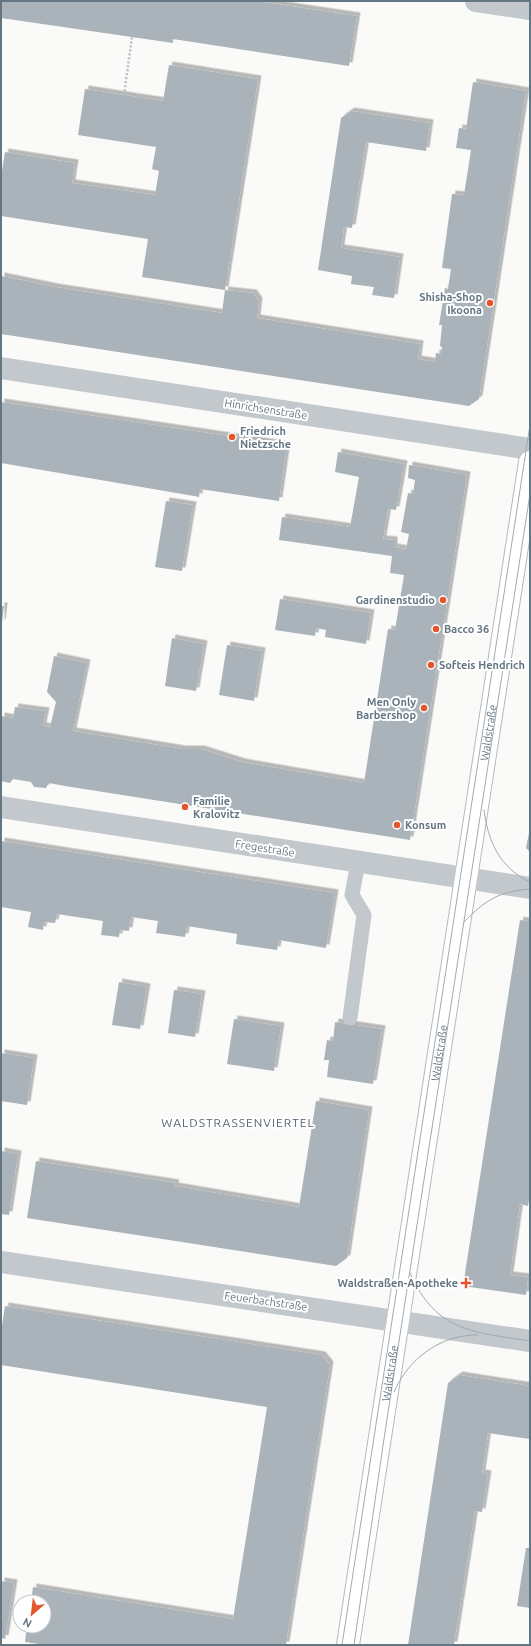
<svg xmlns="http://www.w3.org/2000/svg" width="531" height="1646" viewBox="0 0 531 1646" font-family="Ubuntu,sans-serif">
  <style>
    .building { fill: #aab3b9; filter: url(#shadow) }
    .lines { fill: none; stroke-linecap: round; stroke-linejoin: round }
    .secondary-casing { stroke: #b3babf; stroke-width: 24 }
    .path { stroke: #bbbfc2; stroke-width: 2.5; stroke-dasharray: 2 2; stroke-linecap: butt }
    .service { stroke: #c3c8cc; stroke-width: 15 }
    .minor { stroke: #c3c8cc; stroke-width: 22 }
    .secondary { stroke: #fff; stroke-width: 22 }
    .tram { stroke: #a2aab0; stroke-width: 1 }
    .poi-dot { fill: #e4572e; stroke: #fff; stroke-width: 1.5 }
    .labels { text-anchor: middle; dominant-baseline: central; stroke-width: 4; stroke-linejoin: round; paint-order: stroke }
    .poi-label { font-size: 11px; font-weight: bold; fill: #657683; stroke: #fff; text-anchor: start }
    .street-label { font-size: 11px; fill: #657683; stroke: #fff }
    .neighbourhood-label { font-size: 12px; letter-spacing: 1px; fill: #57646e; stroke: #fff }
  </style>
  <defs>
    <filter id="shadow"><feDropShadow dx="3.5" dy="-3.5" stdDeviation="0" flood-color="#0004"/></filter>
  </defs>
  <rect width="100%" height="100%" fill="#fafaf8"/>
  <g class="building">
    <path d="M1 1H256L357 16 349 66 173 39V43L1 18Z"/>
    <path d="M169 65 258 79 225 290 142 277 148 239 1 216V177L5 152 75 163 72 183 155 195 159 171 152 169 156 147 78 135 85 89 163 101Z"/>
    <path d="M473 82 526 91 479 399 469 406 1 334V276L55 287 222 313 225 290 253 293 259 301 257 318 420 344 418 359 435 362 436 353 441 354 442 347 440 346 442 325H439L445 288 448 289 451 269 442 268 452 194 464 195 471 150 456 148 459 128 466 129Z"/>
    <path d="M351 111 430 123 426 151 366 142 352 228 344 227 341 248 400 257 394 298 372 295 374 287 351 284 352 276 318 270 341 118Z"/>
    <path d="M1 402 287 445 279 501 200 489 199 497 194 496 1 463Z"/>
    <path d="M338 452 404 464 396 510 388 509 383 539 394 540V547L406 549 409 534 401 532 408 493 413 494 415 480 408 478 409 465 467 475 410 840 65 786 49 783 46 788 34 787 31 782 13 779 10 783 1 781V716L13 718 15 707 46 711 43 726 50 727 56 702 47 692 54 656 87 663 73 731 182 749H201L242 762 364 783 388 629 395 630 404 575 390 573 392 556 279 540 282 517 350 527 359 477 335 472Z"/>
    <path d="M166 501 193 505 182 571 155 567Z"/>
    <path d="M280 599 371 613 366 644 325 637 326 630 316 628 315 636 275 630Z"/>
    <path d="M1 606H4L2 623H1Z"/>
    <path d="M172 638 204 644 196 691 165 686Z"/>
    <path d="M227 645 262 651 254 701 219 695Z"/>
    <path d="M529 833H530V852L526 848Z"/>
    <path d="M1 841 335 893 326 948 279 940 277 950 236 944 237 934 187 926 185 937 156 933 158 921 131 917 129 931 120 930 119 937 101 935 103 921 57 914 55 923 44 922 43 930 28 927 31 912 1 907Z"/>
    <path d="M520 920 530 922V1193L528 1206 520 1204 510 1275 528 1277 526 1295 463 1286Z"/>
    <path d="M119 982 147 987 140 1029 112 1025Z"/>
    <path d="M174 990 202 994 195 1037 168 1033Z"/>
    <path d="M234 1019 281 1026 274 1071 227 1064Z"/>
    <path d="M335 1022 382 1029 373 1084 327 1077 329 1060H324L327 1040 333 1041Z"/>
    <path d="M1 1053 34 1058 27 1105 1 1101Z"/>
    <path d="M316 1101 369 1110 347 1258 336 1266 27 1218 36 1161 176 1183 175 1186 299 1207Z"/>
    <path d="M1 1151 18 1154 9 1215 1 1214Z"/>
    <path d="M5 1306 322 1355 330 1365 286 1645H46L25 1642 27 1626H44V1602H31L33 1587 233 1619 267 1407 1 1365V1333Z"/>
    <path d="M459 1375 530 1386V1439L488 1433 482 1473 488 1474 482 1512 475 1511 454 1645H408L448 1383Z"/>
    <path d="M526 1548H530V1608L517 1606Z"/>
    <path d="M1 1581 14 1583 5 1639 1 1638Z"/>
  </g>
  <g class="lines">
    <defs>
      <g id="secondary">
        <path id="s1" d="M348 1645 530 462"/>
      </g>
    </defs>
    <use href="#secondary" class="secondary-casing"/>
    <path class="path" d="M124 95 132 37"/>
    <path class="service" d="M350 1018 364 915 352 895 358 862"/>
    <g class="minor">
      <path d="M476 1 530 9"/>
      <path d="M1 368 530 449"/>
      <path d="M1 807 530 888"/>
      <path d="M1 1262 530 1341"/>
    </g>
    <use href="#secondary" class="secondary"/>
    <g class="tram">
      <path d="M484 810C488 842 500 868 530 882"/>
      <path d="M464 922C485 900 500 891 530 889"/>
      <path d="M410 1273C436 1332 473 1332 530 1341"/>
      <path d="M394 1392C408 1359 441 1334 478 1335"/>
      <path d="M342 1645 530 425"/>
      <path d="M354 1645 385 1432 530 494"/>
    </g>
  </g>
  <g class="poi-dot">
    <circle cx="490" cy="303" r="4"/>
    <circle cx="232" cy="437" r="4"/>
    <circle cx="443" cy="600" r="4"/>
    <circle cx="436" cy="629" r="4"/>
    <circle cx="431" cy="665" r="4"/>
    <circle cx="424" cy="708" r="4"/>
    <circle cx="185" cy="807" r="4"/>
    <circle cx="397" cy="825" r="4"/>
    <path d="M464 1277h4v4h4v4h-4v4h-4v-4h-4v-4h4z"/>
  </g>
  <g class="labels">
    <g class="poi-label">
      <text x="482" y="297" text-anchor="end">Shisha-Shop<tspan x="482" dy="13">Ikoona</tspan></text>
      <text x="240" y="431">Friedrich<tspan x="240" dy="13">Nietzsche</tspan></text>
      <text x="435" y="600" text-anchor="end">Gardinenstudio</text>
      <text x="444" y="629">Bacco 36</text>
      <text x="439" y="665">Softeis Hendrich</text>
      <text x="416" y="702" text-anchor="end">Men Only<tspan x="416" dy="13">Barbershop</tspan></text>
      <text x="193" y="801">Familie<tspan x="193" dy="13">Kralovitz</tspan></text>
      <text x="405" y="825">Konsum</text>
      <text x="458" y="1283" text-anchor="end">Waldstraßen-Apotheke</text>
    </g>
    <g class="street-label">
      <text transform="translate(266 409) rotate(9)">Hinrichsenstraße</text>
      <text stroke="none"><textPath href="#s1" startOffset="923">Waldstraße</textPath></text>
      <text transform="translate(265 848) rotate(9)">Fregestraße</text>
      <text stroke="none"><textPath href="#s1" startOffset="599">Waldstraße</textPath></text>
      <text transform="translate(266 1301) rotate(8)">Feuerbachstraße</text>
      <text stroke="none"><textPath href="#s1" startOffset="275">Waldstraße</textPath></text>
    </g>
    <g class="neighbourhood-label">
      <text x="238" y="1122">WALDSTRASSENVIERTEL</text>
    </g>
  </g>
  <rect width="531" height="1646" fill="none" stroke="#657683" stroke-width="4"/>
  <g transform="translate(32 1614) rotate(208)"><circle r="19" fill="#ffffff" stroke="#c1c8cd"/>
  <path d="M0-3L7 15L0 10L-7 15Z" fill="#e4572e"/>
  <text y="-6" font-size="11" font-weight="bold" text-anchor="middle" fill="#657683">N</text>
  </g>
</svg>
